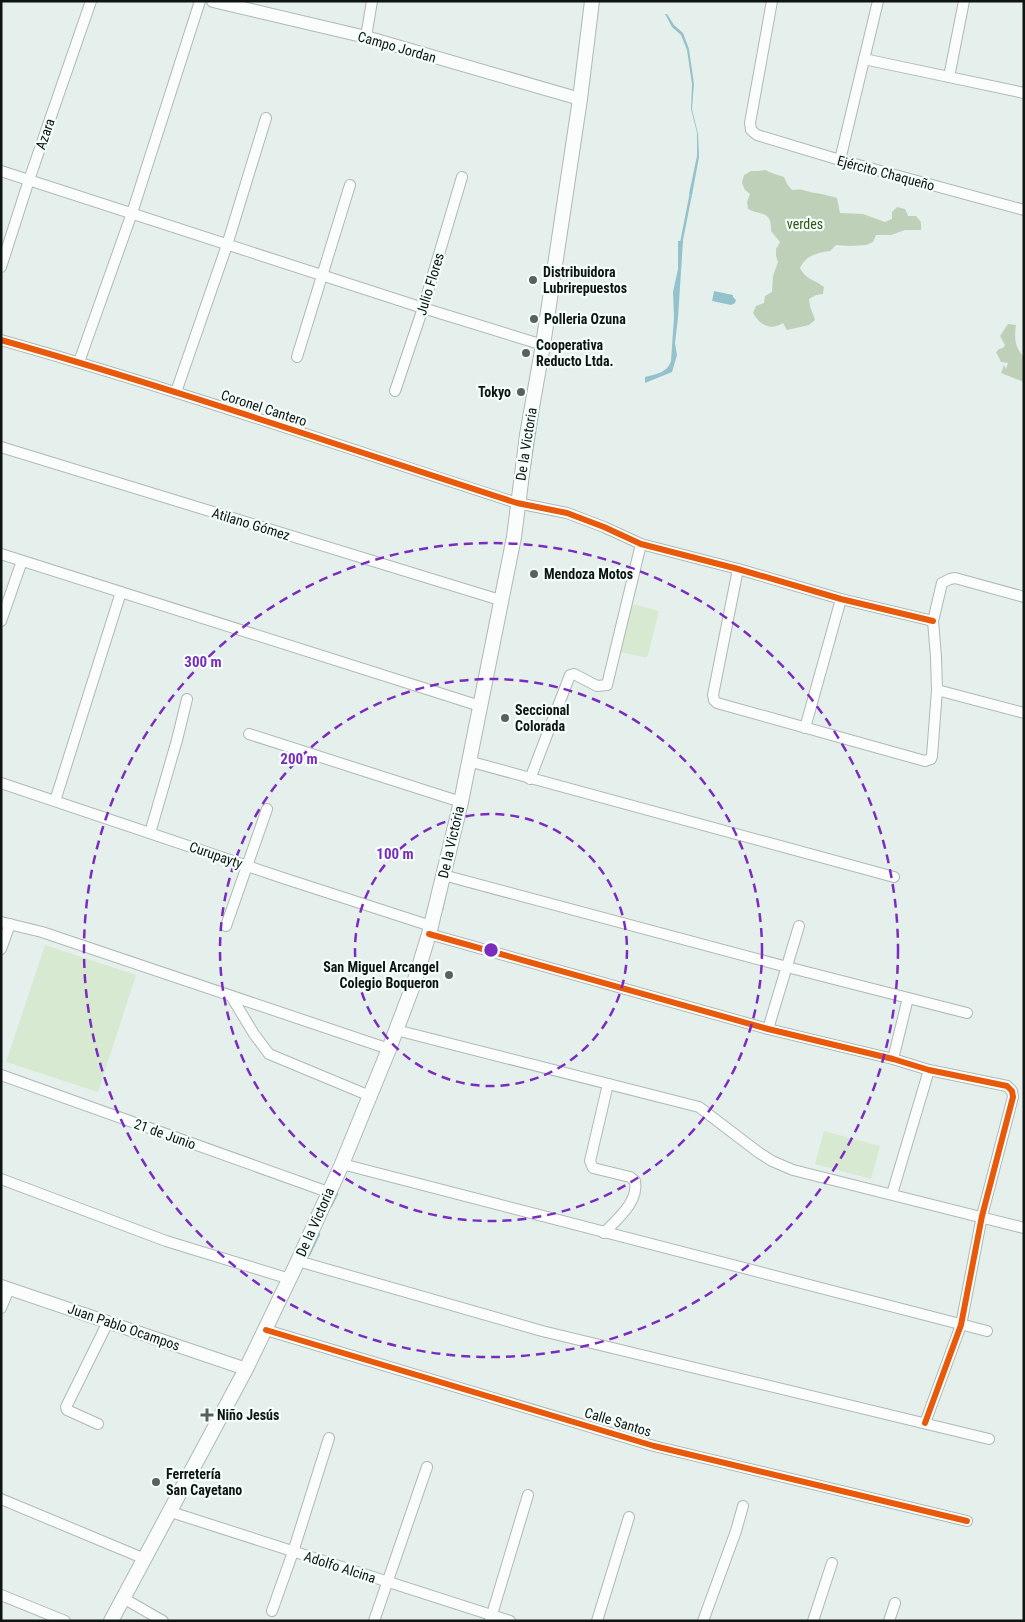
<svg xmlns="http://www.w3.org/2000/svg" width="1025" height="1622" viewBox="0 0 1025 1622" font-family="'Roboto Condensed',sans-serif">
  <style>
    .green { fill: #d8e9d2 }
    .forest { fill: #bed1b8 }
    .water { fill: #93c2cc }
    .lines { fill: none; stroke-linecap: round; stroke-linejoin: round }
    .stream { stroke: #93c2cc; stroke-width: 2.5 }
    .minor-casing { stroke: #b0b8b6; stroke-width: 12 }
    .tertiary-casing { stroke: #b0b8b6; stroke-width: 14 }
    .secondary-casing { stroke: #b0b8b6; stroke-width: 16 }
    .minor { stroke: #fbfdfc; stroke-width: 10 }
    .tertiary { stroke: #fbfdfc; stroke-width: 12 }
    .secondary { stroke: #fbfdfc; stroke-width: 14 }
    .cycleway-casing { stroke: #f4fffb; stroke-width: 9 }
    .cycleway { stroke: #e8590c; stroke-width: 6 }
    .ring { fill: none; stroke: #7b2cbf; stroke-width: 2.5; stroke-dasharray: 9 6 }
    .poi-dot { fill: #59615e; stroke: #f4fffb; stroke-width: 2 }
    .labels { text-anchor: middle; dominant-baseline: central; stroke-width: 4.5; stroke-linejoin: round; paint-order: stroke }
    .street-label { font-size: 14px; fill: #0e1412; stroke: #f4fffb }
    .park-label { font-size: 14px; fill: #365516; stroke: #f4fffb }
    .poi-label { font-size: 14px; font-weight: bold; fill: #0e1412; stroke: #f4fffb; text-anchor: start }
    .centre { fill: #7b2cbf; stroke: #f4fffb; stroke-width: 2.5 }
    .ring-label { font-size: 15px; text-anchor: middle; font-weight: bold; fill: #7b2cbf; stroke: #f4fffb; stroke-width: 4.5; stroke-linejoin: round; paint-order: stroke }
  </style>
  <rect width="100%" height="100%" fill="#e5efec"/>
  <g class="green">
    <path d="M629 603 659 611 647 658 617 651Z"/>
    <path d="M45 945 136 975 98 1092 6 1062Z"/>
    <path d="M824 1131 880 1146 871 1179 815 1164Z"/>
  </g>
  <g class="forest">
    <path d="M766 170 769 172 784 177 787 184 792 190C804 188 806 192 816 193 823 194 830 196 837 198L840 213 863 214 885 222 892 219V212L897 207 905 209 908 216H916L921 222V230H905L891 235H876L873 242 866 245 850 246 836 245 830 251C817 253 806 255 800 268 806 280 814 279 824 287L823 294 816 295 809 299 810 306 815 320 809 325 787 330 783 323C770 331 760 325 753 313L756 306 764 303 765 296 772 292 773 276 778 262 776 256V249L780 242 771 231C772 210 761 216 748 209L747 202 750 194 745 190 742 183 744 175 751 171H758Z"/>
    <path d="M1008 324 1016 325C1014 338 1015 348 1024 357V382L1001 373 1004 365 1006 369 1008 363 1001 362 996 352 999 349 1003 348 1005 345 1000 336Z"/>
  </g>
  <g class="water">
    <path d="M665 14H667L674 25 683 33 689 49 694 84 692 109 698 134 699 157 692 195 689 194 697 156V133L691 109 692 84 687 50 681 35 672 27Z"/>
    <path d="M678 241H683L678 318 675 343 677 355 672 372 645 383V377C656 374 667 373 671 361L674 317 673 292 678 269Z"/>
    <path d="M714 291 733 295V297L736 300 735 303 731 305 712 301Z"/>
  </g>
  <g class="lines">
    <g class="stream">
      <path d="M681 244 691 193"/>
      <path d="M530 465 538 412"/>
      <path d="M442 910 446 891"/>
      <path d="M331 1206 337 1194"/>
      <path d="M309 1255 319 1234"/>
    </g>
    <defs>
      <g id="minor">
        <path d="M772 1 750 123 751 130 757 135 840 160 1024 210"/>
        <path d="M366 37 372 1"/>
        <path d="M864 59 1024 93"/>
        <path d="M949 77 964 1"/>
        <path d="M840 160 878 1"/>
        <path d="M1 171 423 308 543 345"/>
        <path d="M1 267 29 180 91 1"/>
        <path d="M1 340C175 389 346 448 517 503L567 513 604 527 641 544 738 569 841 599 933 621"/>
        <path d="M297 357 350 185"/>
        <path d="M79 362 132 213 200 1"/>
        <path d="M395 391 423 308 462 177"/>
        <path d="M176 392 227 245 266 118"/>
        <path d="M1 447 500 600"/>
        <path d="M1 554 480 706"/>
        <path d="M738 569 713 695 714 700 717 703 925 761 931 759 932 756 937 690 936 657 933 621 942 583 950 579 955 578 1024 597"/>
        <path d="M1 621 22 561"/>
        <path d="M937 690 1024 713"/>
        <path d="M805 728 841 599"/>
        <path d="M249 734 461 802"/>
        <path d="M468 761 894 877"/>
        <path d="M530 779 570 675 574 674 597 686 607 685 641 544"/>
        <path d="M1 783 286 879 431 926"/>
        <path d="M55 801 121 592"/>
        <path d="M150 833 177 740 187 699"/>
        <path d="M443 875 787 967 967 1013"/>
        <path d="M1 922 42 932 389 1049"/>
        <path d="M226 926 267 809"/>
        <path d="M429 934 768 1029 893 1059 929 1070 1007 1086 1012 1091 1013 1097 982 1216 961 1325 925 1423"/>
        <path d="M1 949 10 924"/>
        <path d="M231 996 254 1034 269 1054 370 1096"/>
        <path d="M768 1029 799 926"/>
        <path d="M396 1030 699 1107 758 1152 772 1161 793 1170 1024 1228"/>
        <path d="M893 1059 908 998"/>
        <path d="M1 1075 328 1192"/>
        <path d="M342 1164 987 1331"/>
        <path d="M1 1179 166 1241 290 1279"/>
        <path d="M892 1194 929 1070"/>
        <path d="M604 1233C617 1219 639 1202 635 1181L630 1177 593 1168 590 1161 608 1084"/>
        <path d="M298 1261 542 1331 989 1439"/>
        <path d="M1 1308 9 1289"/>
        <path d="M266 1330 654 1446 967 1521"/>
        <path d="M98 1424 67 1410 66 1407 108 1322"/>
        <path d="M1 1499 145 1559"/>
        <path d="M171 1512 510 1621"/>
        <path d="M1 1595 65 1621"/>
        <path d="M123 1598 163 1621"/>
        <path d="M272 1611 293 1552 329 1438"/>
        <path d="M374 1621 427 1467"/>
        <path d="M490 1621 528 1495"/>
        <path d="M597 1621 629 1517"/>
        <path d="M703 1621 736 1531 743 1506"/>
        <path d="M813 1621 832 1563"/>
        <path d="M889 1621 895 1603"/>
      </g>
      <g id="tertiary">
        <path d="M213 1 366 37 580 99"/>
        <path d="M1 1286 246 1369"/>
      </g>
      <path id="secondary" d="M111 1621 246 1369 298 1261 342 1164 389 1049 414 983 429 934 461 802 514 537 527 435 543 345 580 99 592 1"/>
    </defs>
    <use href="#minor" class="minor-casing"/>
    <use href="#tertiary" class="tertiary-casing"/>
    <use href="#secondary" class="secondary-casing"/>
    <use href="#minor" class="minor"/>
    <use href="#tertiary" class="tertiary"/>
    <use href="#secondary" class="secondary"/>
    <defs>
      <g id="cycleway">
        <path d="M1 340C175 389 346 448 517 503L567 513 604 527 641 544 738 569 841 599 933 621"/>
        <path d="M429 934 768 1029 893 1059 929 1070 1007 1086 1012 1091 1013 1097 982 1216 961 1325 925 1423"/>
        <path d="M266 1330 654 1446 967 1521"/>
      </g>
    </defs>
    <use href="#cycleway" class="cycleway-casing"/>
    <use href="#cycleway" class="cycleway"/>
  </g>
  <g class="ring">
    <circle cx="491" cy="950" r="136"/>
    <circle cx="491" cy="950" r="271"/>
    <circle cx="491" cy="950" r="407"/>
  </g>
  <g class="poi-dot">
    <circle cx="533" cy="280" r="5"/>
    <circle cx="534" cy="319" r="5"/>
    <circle cx="526" cy="353" r="5"/>
    <circle cx="521" cy="392" r="5"/>
    <circle cx="534" cy="574" r="5"/>
    <circle cx="505" cy="718" r="5"/>
    <circle cx="449" cy="975" r="5"/>
    <path d="M204.5 1407.5h5v5h5v5h-5v5h-5v-5h-5v-5h5z"/>
    <circle cx="156" cy="1482" r="5"/>
  </g>
  <g class="labels">
    <g class="street-label">
      <text transform="translate(397 47) rotate(16)">Campo Jordan</text>
      <text transform="translate(45 134) rotate(-71)">Azara</text>
      <text transform="translate(886 173) rotate(15)">Ejército Chaqueño</text>
      <text transform="translate(430 284) rotate(-73)">Julio Flores</text>
      <text transform="translate(264 408) rotate(18)">Coronel Cantero</text>
      <text transform="translate(526 444) rotate(-81)">De la Victoria</text>
      <text transform="translate(251 524) rotate(17)">Atilano Gómez</text>
      <text transform="translate(451 842) rotate(-77)">De la Victoria</text>
      <text transform="translate(216 855) rotate(19)">Curupayty</text>
      <text transform="translate(165 1134) rotate(20)">21 de Junio</text>
      <text transform="translate(315 1222) rotate(-66)">De la Victoria</text>
      <text transform="translate(124 1327) rotate(19)">Juan Pablo Ocampos</text>
      <text transform="translate(618 1422) rotate(17)">Calle Santos</text>
      <text transform="translate(340 1567) rotate(18)">Adolfo Alcina</text>
    </g>
    <g class="park-label">
      <text x="805" y="224">verdes</text>
    </g>
    <g class="poi-label">
      <text x="543" y="272">Distribuidora<tspan x="543" dy="16">Lubrirepuestos</tspan></text>
      <text x="544" y="319">Polleria Ozuna</text>
      <text x="536" y="345">Cooperativa<tspan x="536" dy="16">Reducto Ltda.</tspan></text>
      <text x="511" y="392" text-anchor="end">Tokyo</text>
      <text x="544" y="574">Mendoza Motos</text>
      <text x="515" y="710">Seccional<tspan x="515" dy="16">Colorada</tspan></text>
      <text x="439" y="967" text-anchor="end">San Miguel Arcangel<tspan x="439" dy="16">Colegio Boqueron</tspan></text>
      <text x="217" y="1415">Niño Jesús</text>
      <text x="166" y="1474">Ferretería<tspan x="166" dy="16">San Cayetano</tspan></text>
    </g>
  </g>
  <circle cx="491" cy="950" r="8" class="centre"/>
  <g class="ring-label">
    <text x="203" y="667">300 m</text>
    <text x="299" y="764">200 m</text>
    <text x="395" y="859">100 m</text>
  </g>
  <rect width="1025" height="1622" fill="none" stroke="#0e1412" stroke-width="5"/>
</svg>
